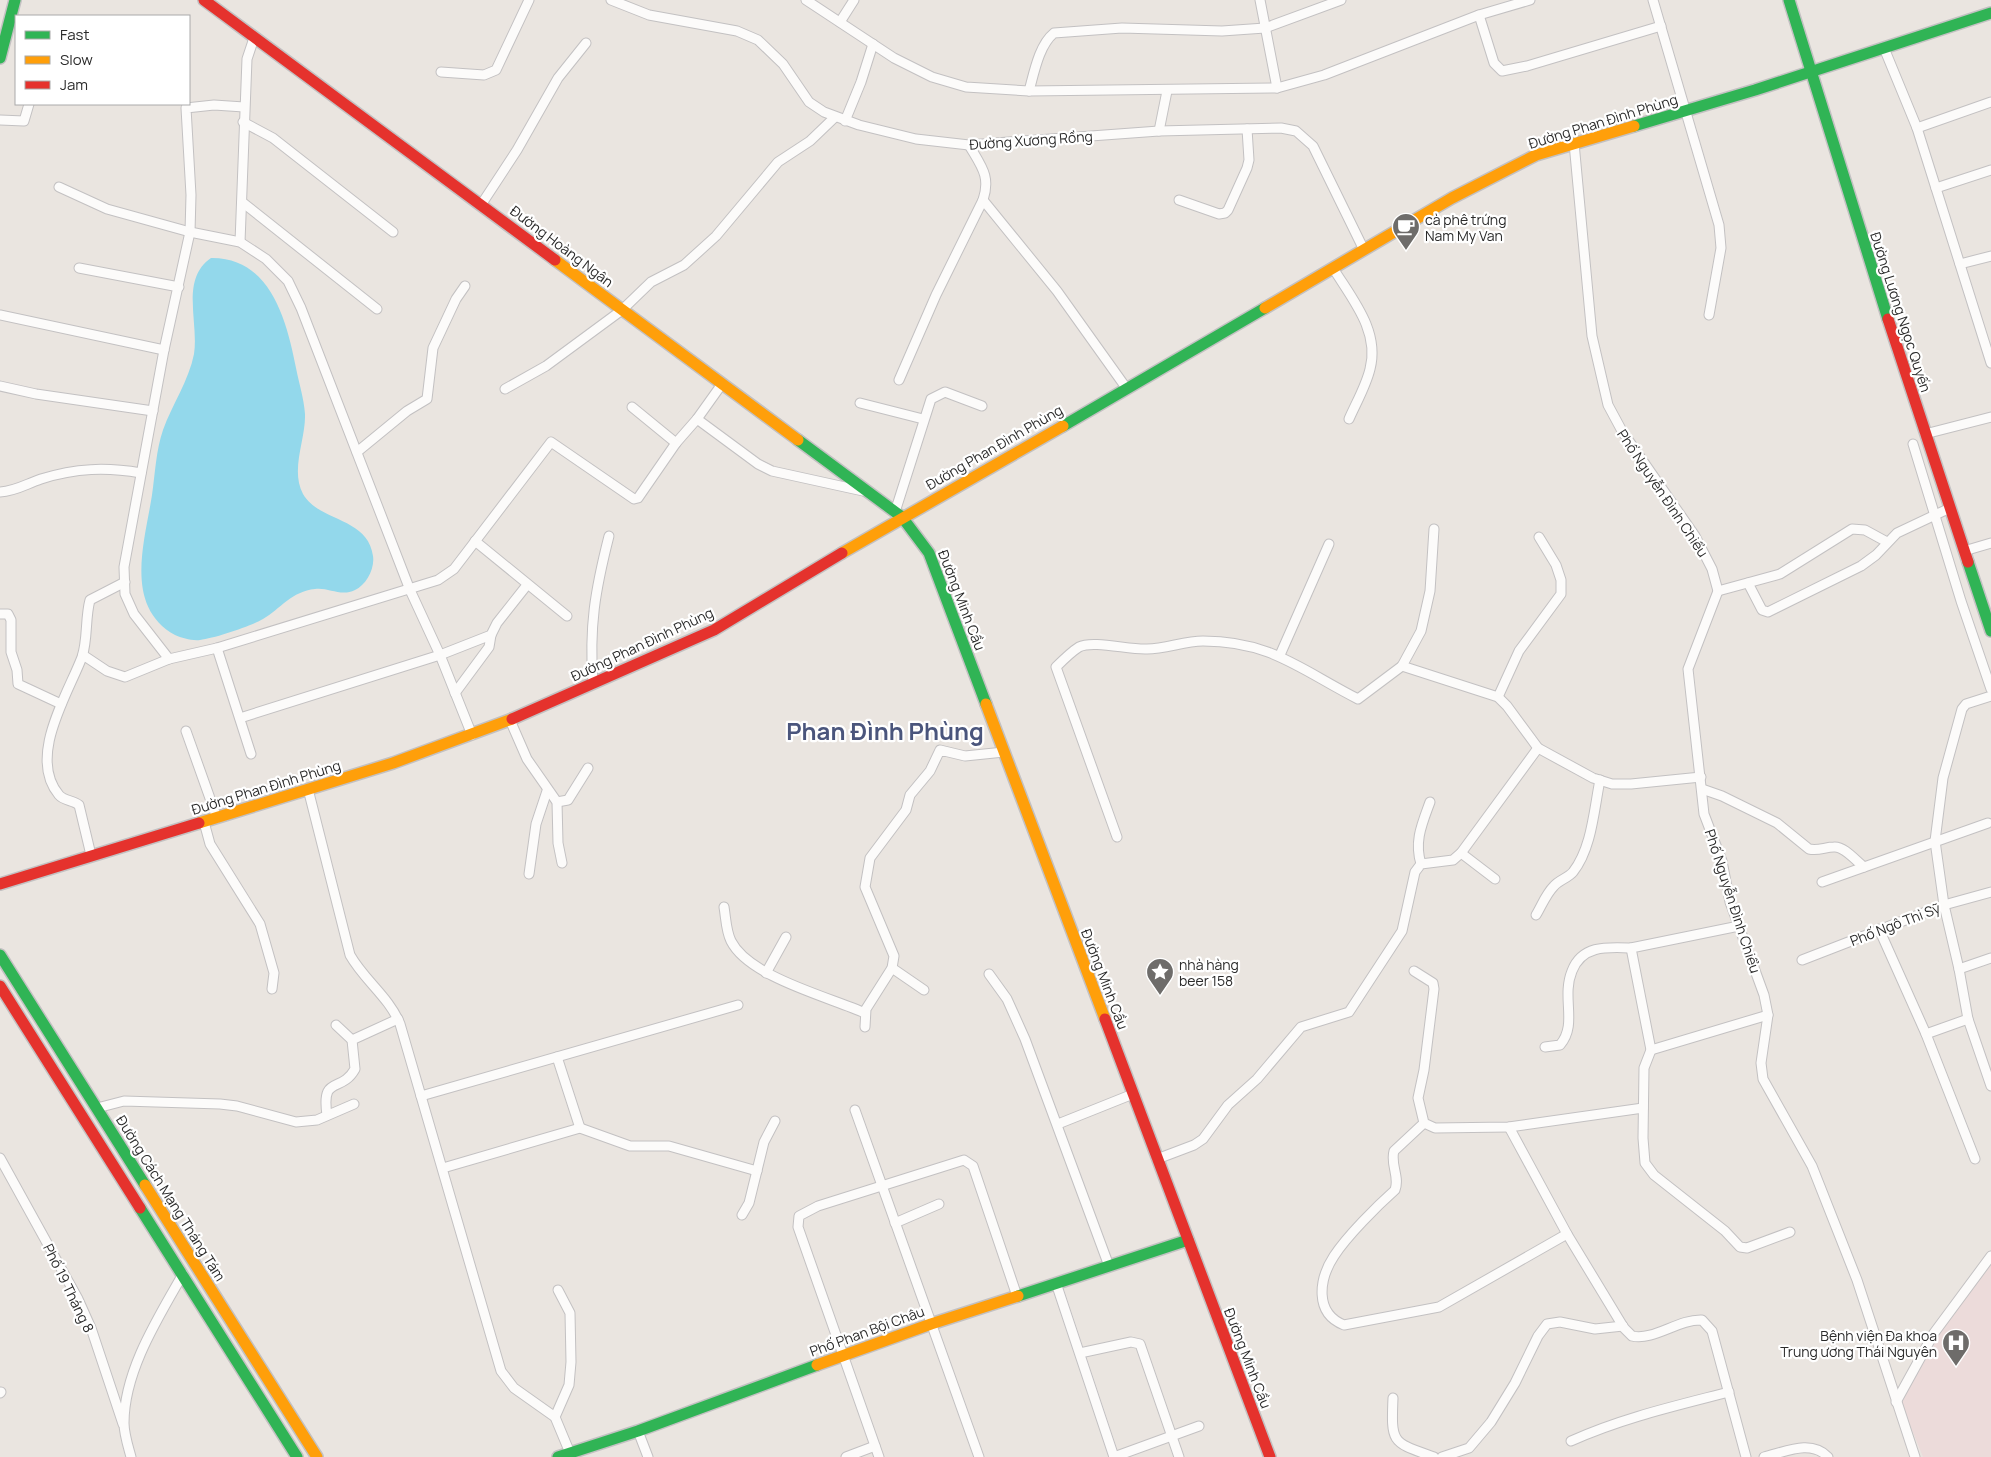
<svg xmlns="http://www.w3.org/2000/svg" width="1991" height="1457" viewBox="0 0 1991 1457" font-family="Manrope,sans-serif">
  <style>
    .medical { fill: #ecdbda }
    .water { fill: #93d8eb }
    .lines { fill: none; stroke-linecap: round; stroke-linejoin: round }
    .street-casing { stroke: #c3c1c2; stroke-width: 11 }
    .fast-casing { stroke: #c3c1c2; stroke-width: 14 }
    .slow-casing { stroke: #c3c1c2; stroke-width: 14 }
    .jam-casing { stroke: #c3c1c2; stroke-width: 14 }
    .street { stroke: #fcfbfa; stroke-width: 9 }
    .fast { stroke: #30b455; stroke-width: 11 }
    .slow { stroke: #ff9f0a; stroke-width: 11 }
    .jam { stroke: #e5322d; stroke-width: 11 }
    .labels { text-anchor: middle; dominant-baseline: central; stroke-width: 4.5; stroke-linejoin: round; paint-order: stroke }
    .street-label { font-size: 14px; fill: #2b2b2b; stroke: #fff }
    .poi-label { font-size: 14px; fill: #2b2b2b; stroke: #fff; text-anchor: start }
    .town-label { font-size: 24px; font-weight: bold; fill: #4a557c; stroke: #fff }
  </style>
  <rect width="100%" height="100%" fill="#eae5e0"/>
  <path class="medical" d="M1991 1263V1457H1923L1901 1403 1942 1330Z"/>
  <path class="water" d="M211 258C271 257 287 322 296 368 299 383 304 399 305 414 306 439 290 470 303 494 319 522 368 517 373 556 375 569 366 585 355 590 341 597 328 587 315 589 292 591 280 609 263 619 249 627 215 638 200 640 192 641 182 638 175 635 123 606 145 541 152 495 155 474 156 450 163 430 172 405 189 380 194 354 199 323 180 279 211 258Z"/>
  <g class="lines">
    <defs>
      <g id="street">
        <path d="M611 0 649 15 737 31 758 40 783 64 809 102 824 112 859 125 916 139 969 145 1159 131 1281 128 1296 131 1313 146 1364 250"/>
        <path d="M806 0 894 58 932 77 966 87 1029 91 1277 88 1324 75 1479 15 1530 0"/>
        <path d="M1260 0 1277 88"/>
        <path d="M1653 0 1719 225 1721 248 1709 315"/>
        <path d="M1479 15 1494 63 1502 71 1527 66 1661 26"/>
        <path d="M840 22 854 0"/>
        <path d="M1884 48 1917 128 1991 363"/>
        <path d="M441 72 484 75 496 70 529 0"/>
        <path d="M1029 91C1034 73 1039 45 1054 33L1122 28 1222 31 1265 28 1341 0"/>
        <path d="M244 107 214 105 186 108 191 195 190 232 164 350 124 567 125 594 134 614 169 659 217 648 438 580 454 569 551 442 634 499 638 498 676 443 697 419 758 464 772 471 863 491"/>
        <path d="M0 120 24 121 29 104"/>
        <path d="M845 121 861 82 873 44"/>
        <path d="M243 122 273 138 393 232"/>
        <path d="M1917 128 1991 102"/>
        <path d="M1159 131 1167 91"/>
        <path d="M1574 143 1592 336 1608 405 1622 431 1695 536 1712 569 1718 591 1688 669 1704 814 1722 861 1730 902 1764 995 1768 1015 1761 1063 1763 1079 1812 1166 1857 1280 1915 1457"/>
        <path d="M969 145C981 166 991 176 983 200L1057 291 1127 389"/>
        <path d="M59 187 107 209 190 232 240 242 266 259 288 281 301 308 410 590 440 655 472 735"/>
        <path d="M1936 188 1991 170"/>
        <path d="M1179 200 1219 214 1225 213 1228 210 1247 168 1249 160 1247 129"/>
        <path d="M242 202 377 309"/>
        <path d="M481 205 517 150 558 78 586 43"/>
        <path d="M240 242 247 59 254 38"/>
        <path d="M1960 264 1991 256"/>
        <path d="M79 268 179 287"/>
        <path d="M1333 268C1352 299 1380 331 1370 369 1366 386 1356 403 1349 419"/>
        <path d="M0 315 164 350"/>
        <path d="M899 380 936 295 983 200"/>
        <path d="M0 386 36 394 153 411"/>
        <path d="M505 389 546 366 622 310 651 282 684 265 716 236 778 162 810 141 835 117"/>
        <path d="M860 403 923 419"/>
        <path d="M632 407 676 443"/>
        <path d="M697 419 722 384"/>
        <path d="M1925 434 1991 417"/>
        <path d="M1913 444 1961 601 1991 689"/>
        <path d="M357 452 407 411 427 399 433 348 456 299 465 286"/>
        <path d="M0 492C16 491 26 484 41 479 76 468 106 467 141 473"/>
        <path d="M895 512 931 399 945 392 982 406"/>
        <path d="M475 541 567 616"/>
        <path d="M1964 551 1991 543"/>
        <path d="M1748 583 1762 610 1768 612 1861 566 1876 555 1897 533 1950 508"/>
        <path d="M1718 591 1780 574 1852 529 1865 530 1887 542"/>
        <path d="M0 614H8L11 620V652L17 670 18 684 61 704"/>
        <path d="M217 648 251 754"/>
        <path d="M83 655 107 671 125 677 169 659"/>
        <path d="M1280 655 1329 544"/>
        <path d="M1402 666 1498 697 1507 706 1538 748 1593 778 1612 784H1631L1701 777"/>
        <path d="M593 684C589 626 595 591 609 536"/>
        <path d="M455 693 489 647 491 635"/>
        <path d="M1991 696 1966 704 1962 709 1943 778 1935 841 1944 905 1959 969 1968 1019 1991 1086"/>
        <path d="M1498 697 1519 651 1561 594V580L1556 565 1539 537"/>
        <path d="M240 718 440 655 491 635 497 623 527 585"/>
        <path d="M510 720 527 759 557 802 558 843 562 863"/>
        <path d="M186 731 217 818"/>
        <path d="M308 789 350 955C364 980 389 997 400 1024L501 1371 514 1388 555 1417 570 1453"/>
        <path d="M1702 789 1722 796 1777 823 1809 849C1819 851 1825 847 1834 847 1844 846 1856 861 1864 867"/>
        <path d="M557 802 568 800 588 768"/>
        <path d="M204 822 210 844 260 924 274 973 272 989"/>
        <path d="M1117 837 1056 667C1063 660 1071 652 1079 647 1093 640 1129 650 1147 649 1166 649 1184 641 1203 641 1271 641 1301 670 1358 699L1402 666 1421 631 1430 591 1434 529"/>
        <path d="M1461 853 1495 879"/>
        <path d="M91 855 79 805C73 800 64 801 59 795 27 757 68 694 82 657 88 639 85 618 90 600L125 582"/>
        <path d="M1421 864C1414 841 1422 824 1430 802"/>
        <path d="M529 874 536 824 547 791"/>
        <path d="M1822 882 1988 823"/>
        <path d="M724 907C726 919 726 931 731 941 749 977 829 997 865 1013"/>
        <path d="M1536 915C1542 905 1546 894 1554 886 1559 880 1568 878 1573 872 1592 848 1594 809 1600 780"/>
        <path d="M1739 926 1631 948 1651 1050 1644 1068 1643 1138 1645 1163 1654 1175 1725 1231 1740 1247 1747 1248 1790 1232"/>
        <path d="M1879 929 1926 1034 1975 1159"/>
        <path d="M1802 960 1944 905 1991 892"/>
        <path d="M892 968 924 990"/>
        <path d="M1959 969 1991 958"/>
        <path d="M1414 971 1433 983 1434 989 1424 1070 1418 1098 1424 1123 1435 1128 1509 1127 1643 1108"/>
        <path d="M766 973 786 937"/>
        <path d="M989 974 1007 999 1025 1039 1109 1266"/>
        <path d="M336 1025 352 1040"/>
        <path d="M865 1027 866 1009 892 968 894 956 865 887 870 858 906 810 910 795 930 771 940 750 965 756 1004 752"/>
        <path d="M1926 1034 1968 1019"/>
        <path d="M1545 1047 1560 1045C1578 1024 1561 998 1572 971 1582 945 1607 947 1631 948"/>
        <path d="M1651 1050 1768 1015"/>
        <path d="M557 1057 580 1128"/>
        <path d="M421 1096 738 1005"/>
        <path d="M97 1108 124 1101 220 1104 237 1106 296 1122 317 1120 354 1104"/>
        <path d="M855 1110 979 1457"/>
        <path d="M327 1115C321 1074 341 1094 355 1069L352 1040 398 1019"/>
        <path d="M1424 1123 1394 1151C1390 1164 1400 1177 1395 1190 1377 1206 1347 1236 1334 1256 1319 1279 1314 1313 1344 1325L1439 1307 1567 1234"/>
        <path d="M1058 1124 1133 1094"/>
        <path d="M1509 1127 1567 1234 1624 1328 1632 1336C1654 1341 1678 1319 1702 1320L1712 1331 1746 1457"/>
        <path d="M0 1158 78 1299 91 1328 123 1424"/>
        <path d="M1157 1159 1194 1145 1203 1139 1228 1105 1257 1079 1301 1027 1349 1012 1402 931 1415 872 1421 864 1453 860 1461 853 1538 748"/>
        <path d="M443 1168 580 1128 630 1146H669L757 1171"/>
        <path d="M742 1215 749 1203 764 1142 775 1121"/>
        <path d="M895 1223 939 1204"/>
        <path d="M1056 1283 1114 1457"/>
        <path d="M1080 1353 1131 1342 1140 1344 1179 1457"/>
        <path d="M0 1393 1 1392"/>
        <path d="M1393 1398C1391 1444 1392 1442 1434 1457"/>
        <path d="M1896 1402 1934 1333 1991 1256"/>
        <path d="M555 1417 569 1385 571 1362 570 1313 558 1290"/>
        <path d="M638 1431 648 1457"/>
        <path d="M1571 1441C1622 1418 1675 1406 1729 1392"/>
        <path d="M131 1457C128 1446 124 1434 124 1423 124 1371 158 1318 183 1274"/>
        <path d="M846 1457 875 1446"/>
        <path d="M879 1457 798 1227 799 1216 818 1206 964 1160 973 1166 1017 1296"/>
        <path d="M1114 1457 1199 1426"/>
        <path d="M1442 1457 1469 1448 1491 1422 1515 1383 1538 1336 1547 1324 1560 1322 1595 1329 1623 1326"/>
        <path d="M1764 1457C1785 1452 1811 1439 1828 1457"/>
      </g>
      <g id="fast">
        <path d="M1789 0 1888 319"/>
        <path d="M0 58 15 0"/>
        <path d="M1634 126 1755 90 1991 13"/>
        <path d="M1063 426 1265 308"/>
        <path d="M798 440 902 517 929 553 986 704"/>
        <path d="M1968 562 1991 631"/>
        <path d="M0 955 145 1185"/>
        <path d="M140 1208 297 1457"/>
        <path d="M1018 1296 1188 1240"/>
        <path d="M558 1457 638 1431 817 1365"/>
      </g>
      <g id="slow">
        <path d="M555 260 798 440"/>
        <path d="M1265 308 1452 198 1536 155 1634 126"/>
        <path d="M842 553 1063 426"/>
        <path d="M986 704 1105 1019"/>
        <path d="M199 823 393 763 512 719"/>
        <path d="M145 1185 317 1457"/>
        <path d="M817 1365 931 1324 1018 1296"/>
      </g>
      <g id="jam">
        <path d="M204 0 555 260"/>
        <path d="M1888 319 1968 562"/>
        <path d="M512 719 714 630 842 553"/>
        <path d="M0 884 199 823"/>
        <path d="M0 986 140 1208"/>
        <path d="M1105 1019 1270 1457"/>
      </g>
    </defs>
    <use href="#street" class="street-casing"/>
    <use href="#fast" class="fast-casing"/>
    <use href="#slow" class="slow-casing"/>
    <use href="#jam" class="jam-casing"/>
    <use href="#street" class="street"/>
    <use href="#fast" class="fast"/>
    <use href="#slow" class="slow"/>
    <use href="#jam" class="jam"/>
  </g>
  <defs>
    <symbol id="cafe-pin" viewBox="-11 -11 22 30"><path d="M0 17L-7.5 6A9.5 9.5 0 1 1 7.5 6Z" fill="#6e6c6a" stroke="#fff"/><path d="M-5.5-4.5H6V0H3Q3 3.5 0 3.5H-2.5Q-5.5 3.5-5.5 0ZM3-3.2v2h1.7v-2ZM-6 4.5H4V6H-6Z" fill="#fff"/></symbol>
    <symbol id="sight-pin" viewBox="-11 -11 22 30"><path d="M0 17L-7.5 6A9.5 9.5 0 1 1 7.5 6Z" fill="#6e6c6a" stroke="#fff"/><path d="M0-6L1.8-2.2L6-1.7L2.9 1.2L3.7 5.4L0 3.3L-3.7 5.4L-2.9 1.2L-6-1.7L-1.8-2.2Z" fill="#fff"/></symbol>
    <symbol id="hospital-pin" viewBox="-11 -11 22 30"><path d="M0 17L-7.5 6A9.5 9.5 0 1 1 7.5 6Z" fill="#6e6c6a" stroke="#fff"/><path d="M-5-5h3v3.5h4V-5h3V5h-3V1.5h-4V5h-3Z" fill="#fff"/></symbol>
  </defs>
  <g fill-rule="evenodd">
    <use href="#cafe-pin" x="1390" y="211" width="32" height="43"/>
    <use href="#sight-pin" x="1144" y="956" width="32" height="43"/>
    <use href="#hospital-pin" x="1940" y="1327" width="32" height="43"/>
  </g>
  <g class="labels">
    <g class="street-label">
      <text transform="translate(1603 121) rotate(-17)">Đường Phan Đình Phùng</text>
      <text transform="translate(1031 140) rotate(-4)">Đường Xương Rồng</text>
      <text transform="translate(562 246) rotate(37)">Đường Hoàng Ngân</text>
      <text transform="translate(1901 312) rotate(72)">Đường Lương Ngọc Quyến</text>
      <text transform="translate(994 447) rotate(-30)">Đường Phan Đình Phùng</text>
      <text transform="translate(1663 493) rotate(56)">Phố Nguyễn Đình Chiểu</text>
      <text transform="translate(962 600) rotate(69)">Đường Minh Cầu</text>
      <text transform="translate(642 644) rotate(-25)">Đường Phan Đình Phùng</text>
      <text transform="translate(266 787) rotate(-17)">Đường Phan Đình Phùng</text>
      <text transform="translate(1733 901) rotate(72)">Phố Nguyễn Đình Chiểu</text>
      <text transform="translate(1895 924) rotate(-21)">Phố Ngô Thì Sỹ</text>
      <text transform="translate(1105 979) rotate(69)">Đường Minh Cầu</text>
      <text transform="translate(171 1198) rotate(58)">Đường Cách Mạng Tháng Tám</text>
      <text transform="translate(69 1288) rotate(64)">Phố 19 Tháng 8</text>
      <text transform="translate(867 1331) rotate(-20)">Phố Phan Bội Châu</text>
      <text transform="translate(1248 1358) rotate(69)">Đường Minh Cầu</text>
    </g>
    <g class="poi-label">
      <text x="1425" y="219">cà phê trứng<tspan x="1425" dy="16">Nam My Van</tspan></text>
      <text x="1179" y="964">nhà hàng<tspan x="1179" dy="16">beer 158</tspan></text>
      <text x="1937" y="1335" text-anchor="end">Bệnh viện Đa khoa<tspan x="1937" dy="16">Trung ương Thái Nguyên</tspan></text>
    </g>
    <g class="town-label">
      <text x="885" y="730">Phan Đình Phùng</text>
    </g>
  </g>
  <rect x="15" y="15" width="175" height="90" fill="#ffffff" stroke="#aaaaaa"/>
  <rect x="25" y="31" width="25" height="8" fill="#30b455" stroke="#aaaaaa"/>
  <text x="60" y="40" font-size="15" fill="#2b2b2b">Fast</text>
  <rect x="25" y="56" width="25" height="8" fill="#ff9f0a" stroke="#aaaaaa"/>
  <text x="60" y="65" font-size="15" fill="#2b2b2b">Slow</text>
  <rect x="25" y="81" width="25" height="8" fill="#e5322d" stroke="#aaaaaa"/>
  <text x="60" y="90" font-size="15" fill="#2b2b2b">Jam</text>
</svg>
